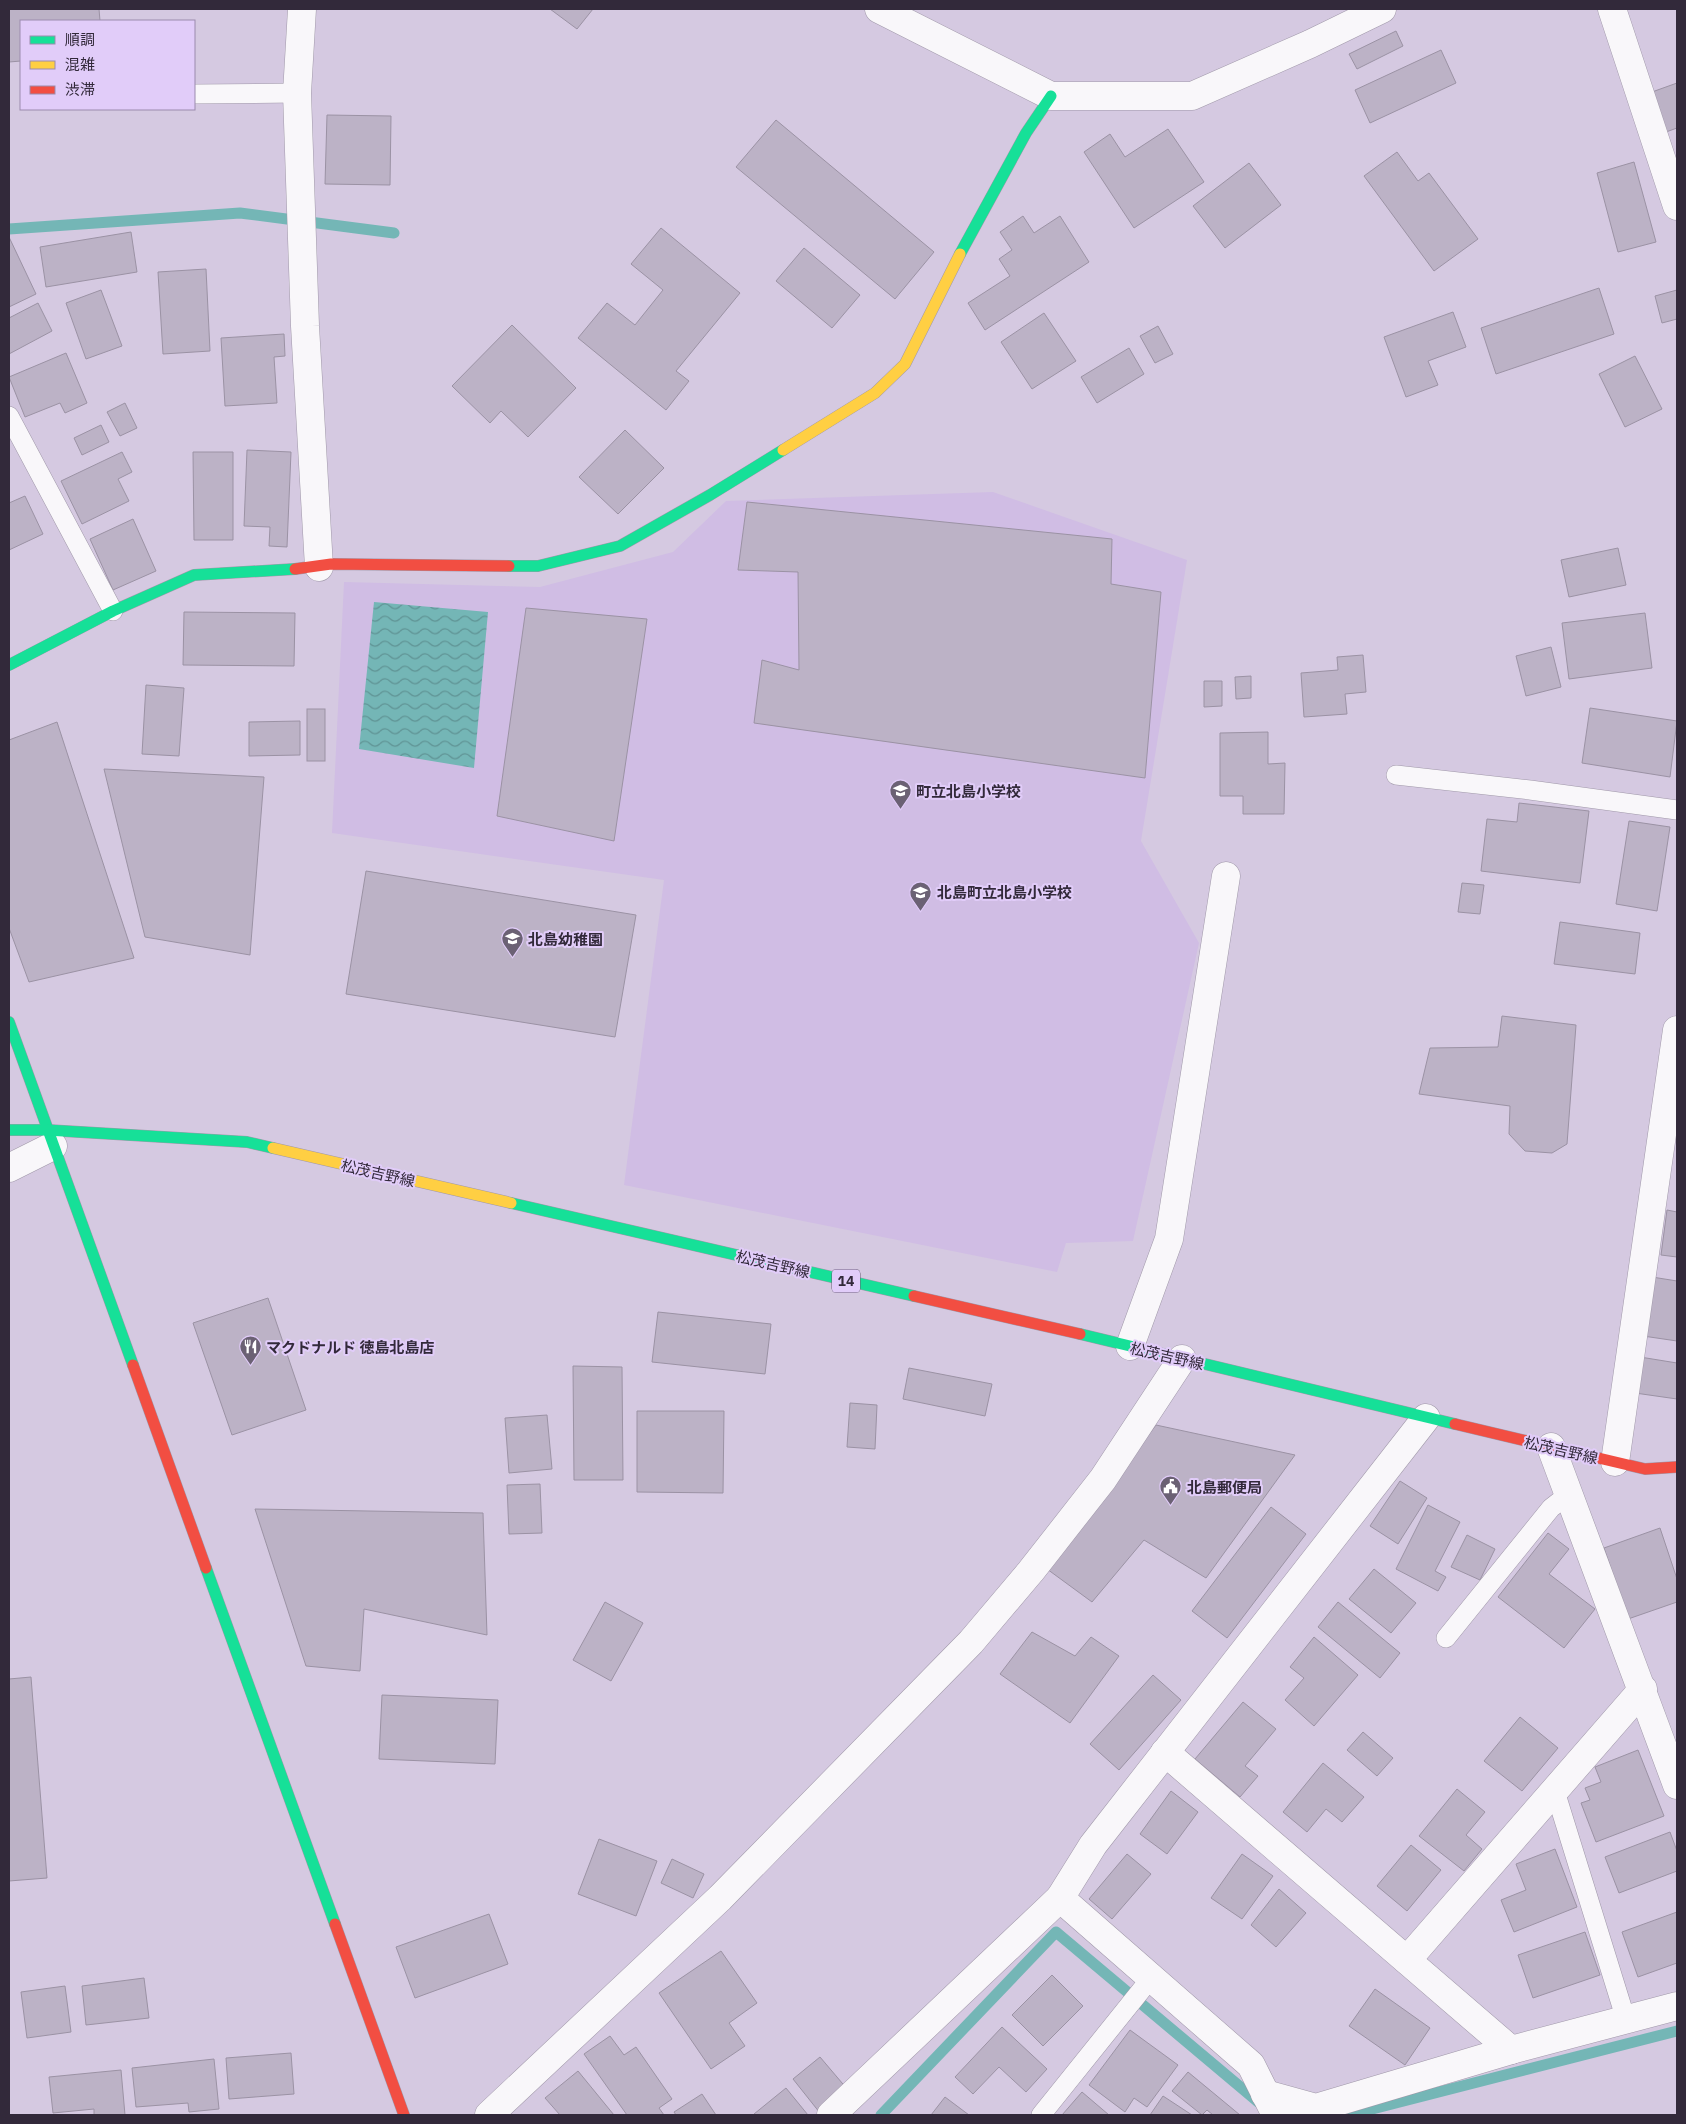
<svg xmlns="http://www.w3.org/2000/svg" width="1686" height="2124" viewBox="0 0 1686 2124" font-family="'IBM Plex Sans','Noto Sans JP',sans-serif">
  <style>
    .built { fill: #d0bde4 }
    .water { fill: url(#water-waves) }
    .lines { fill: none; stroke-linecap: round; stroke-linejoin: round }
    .stream { stroke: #74b6b6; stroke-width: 11 }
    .building { fill: #bcb2c6; stroke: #9b92a4 }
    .lane-casing { stroke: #a098a9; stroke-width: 20 }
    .street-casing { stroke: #a098a9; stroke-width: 29 }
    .fast-casing { stroke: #a098a9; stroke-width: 12 }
    .slow-casing { stroke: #a098a9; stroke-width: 12 }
    .jam-casing { stroke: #a098a9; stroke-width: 12 }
    .lane { stroke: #f9f7fa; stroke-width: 19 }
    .street { stroke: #f9f7fa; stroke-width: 28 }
    .fast { stroke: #16e098; stroke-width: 11 }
    .slow { stroke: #ffcf43; stroke-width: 11 }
    .jam { stroke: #f24e42; stroke-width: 11 }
    .labels { text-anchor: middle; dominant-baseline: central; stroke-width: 4; stroke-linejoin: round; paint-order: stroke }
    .shield { fill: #e1ccf9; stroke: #665a73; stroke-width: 1 }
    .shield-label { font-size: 14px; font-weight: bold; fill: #32293a }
    .poi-label { font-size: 15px; font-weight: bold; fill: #32293a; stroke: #e1ccf9; text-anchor: start }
    .street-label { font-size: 15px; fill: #32293a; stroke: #e1ccf9 }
  </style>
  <defs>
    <pattern id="water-waves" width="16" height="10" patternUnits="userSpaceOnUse" patternTransform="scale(1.25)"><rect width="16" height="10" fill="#74b6b6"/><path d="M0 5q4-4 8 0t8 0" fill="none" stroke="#609495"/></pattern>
  </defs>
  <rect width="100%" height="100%" fill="#d5c9e1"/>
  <path class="built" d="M993 492 1187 560 1141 841 1199 943 1133 1241 1066 1243 1057 1272 624 1185 664 880 332 833 344 582 540 587 673 552 726 501Z"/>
  <path class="water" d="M374 602 488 612 474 768 359 749Z"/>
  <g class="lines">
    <g class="stream">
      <path d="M9 229 240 213 394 233"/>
      <path d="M881 2115 1056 1932 1263 2106"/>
      <path d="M1349 2115 1677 2031"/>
    </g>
  </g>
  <g class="building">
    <path d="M9 9H99L100 21H21V61L9 62Z"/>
    <path d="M550 9H593L577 29Z"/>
    <path d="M1396 31 1403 46 1357 69 1349 54Z"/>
    <path d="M1441 50 1456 83 1370 123 1355 90Z"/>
    <path d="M1677 83V128L1666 132 1652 92Z"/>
    <path d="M327 115 391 116 390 185 325 184Z"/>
    <path d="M776 120 934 252 895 299 736 167Z"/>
    <path d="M1168 129 1204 182 1134 228 1084 152 1110 134 1125 157Z"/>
    <path d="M1397 152 1418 181 1429 173 1478 239 1434 271 1364 176Z"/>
    <path d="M1634 162 1656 242 1618 252 1597 173Z"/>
    <path d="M1249 163 1281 205 1225 248 1193 206Z"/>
    <path d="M1023 216 1034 233 1060 216 1089 262 985 330 968 303 1010 276 999 259 1012 250 1000 232Z"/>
    <path d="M661 228 740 293 676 371 689 381 666 410 578 338 607 303 635 325 663 290 631 264Z"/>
    <path d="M131 232 137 272 46 287 40 247Z"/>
    <path d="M9 237 36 294 9 307Z"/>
    <path d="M804 248 860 295 832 328 776 281Z"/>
    <path d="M206 269 210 351 163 354 158 272Z"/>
    <path d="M1599 288 1614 334 1496 374 1481 328Z"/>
    <path d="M101 290 122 346 86 359 66 303Z"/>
    <path d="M1677 290V319L1662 323 1655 296Z"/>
    <path d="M38 303 52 331 9 354V318Z"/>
    <path d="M1453 312 1466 347 1428 361 1438 385 1406 397 1384 337Z"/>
    <path d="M1044 313 1076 361 1032 389 1001 342Z"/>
    <path d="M512 325 576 388 528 437 501 411 490 423 452 386Z"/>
    <path d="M1158 326 1173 354 1155 363 1140 336Z"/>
    <path d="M284 334 285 356 274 357 277 403 225 406 221 338Z"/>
    <path d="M1129 348 1144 374 1097 403 1081 377Z"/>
    <path d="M66 353 87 403 65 413 60 403 25 417 9 377Z"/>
    <path d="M1635 356 1662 409 1625 427 1599 374Z"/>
    <path d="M125 403 137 428 120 436 107 412Z"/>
    <path d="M101 425 109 442 82 455 74 438Z"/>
    <path d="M625 430 664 468 618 514 579 477Z"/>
    <path d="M247 450 291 452 287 547 269 546 270 527 244 526Z"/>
    <path d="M122 452 132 472 118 479 129 501 82 524 61 481Z"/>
    <path d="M193 452H233V540H194Z"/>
    <path d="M25 496 43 534 9 550V503Z"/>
    <path d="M747 502 1112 539 1111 584 1161 592 1145 778 754 723 762 660 799 670 798 572 738 570Z"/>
    <path d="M133 519 156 571 113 590 90 539Z"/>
    <path d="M1618 548 1626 585 1569 597 1561 560Z"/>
    <path d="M526 608 647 619 614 841 497 816Z"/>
    <path d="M184 612 295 613 294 666 183 665Z"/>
    <path d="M1645 613 1652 668 1569 679 1562 623Z"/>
    <path d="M1551 647 1561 687 1526 696 1516 656Z"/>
    <path d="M1363 655 1366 692 1345 694 1347 714 1304 717 1301 673 1338 670 1337 657Z"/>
    <path d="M1251 676V698L1236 699 1235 677Z"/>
    <path d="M1204 681H1222V706L1204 707Z"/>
    <path d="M146 685 184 688 179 756 142 754Z"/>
    <path d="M1590 708 1677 721 1670 777 1582 763Z"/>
    <rect x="307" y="709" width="18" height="52"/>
    <path d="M300 721V755L249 756V722Z"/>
    <path d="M57 722 134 958 29 982 9 928V740Z"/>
    <path d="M1268 732V764L1285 763 1284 814H1243V796H1220V733Z"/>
    <path d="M104 769 264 777 250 955 145 937Z"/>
    <path d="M1519 803 1589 811 1580 883 1481 871 1487 819 1517 822Z"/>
    <path d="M1629 821 1670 827 1657 911 1616 904Z"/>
    <path d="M366 871 636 915 615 1037 346 994Z"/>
    <path d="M1462 883 1484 885 1480 914 1458 912Z"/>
    <path d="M1560 922 1640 933 1635 974 1554 964Z"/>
    <path d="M1502 1016 1576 1025 1567 1144 1552 1153 1525 1151 1509 1134 1510 1106 1419 1094 1430 1048 1498 1047Z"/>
    <path d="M1667 1210 1677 1212V1257L1661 1255Z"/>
    <path d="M1652 1277 1677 1281V1341L1643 1336Z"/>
    <path d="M268 1298 306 1410 232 1435 193 1323Z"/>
    <path d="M658 1312 771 1324 765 1374 652 1362Z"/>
    <path d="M1640 1357 1677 1363V1399L1635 1393Z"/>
    <path d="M573 1366 622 1367 623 1480H574Z"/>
    <path d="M909 1368 992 1384 985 1416 903 1399Z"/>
    <path d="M850 1403 877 1405 875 1449 847 1447Z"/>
    <path d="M637 1411H724L723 1493 637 1492Z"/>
    <path d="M547 1415 552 1469 509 1473 505 1418Z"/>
    <path d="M1156 1425 1295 1455 1206 1578 1144 1540 1092 1602 1047 1569Z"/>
    <path d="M1400 1481 1427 1498 1398 1544 1370 1526Z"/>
    <path d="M540 1484 542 1533 509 1534 507 1485Z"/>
    <path d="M1428 1505 1460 1522 1435 1571 1446 1577 1438 1591 1396 1569Z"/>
    <path d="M1271 1507 1306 1534 1227 1638 1192 1611Z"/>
    <path d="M255 1509 483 1513 487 1635 364 1609 360 1671 306 1666Z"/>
    <path d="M1660 1528 1677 1579V1602L1628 1619 1604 1548Z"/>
    <path d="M1548 1533 1569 1549 1549 1574 1595 1609 1564 1648 1498 1597Z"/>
    <path d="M1467 1535 1495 1549 1480 1580 1451 1567Z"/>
    <path d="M1374 1569 1416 1603 1391 1633 1349 1599Z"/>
    <path d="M605 1602 643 1623 611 1681 573 1660Z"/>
    <path d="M1338 1602 1400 1653 1380 1678 1318 1627Z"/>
    <path d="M1032 1632 1075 1656 1091 1637 1119 1656 1070 1723 1000 1674Z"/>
    <path d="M1314 1637 1358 1675 1314 1726 1285 1700 1304 1678 1290 1667Z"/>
    <path d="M1153 1675 1181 1700 1119 1770 1090 1744Z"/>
    <path d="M31 1677 47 1878 9 1881V1679Z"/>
    <path d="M382 1695 498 1700 495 1764 379 1759Z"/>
    <path d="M1243 1702 1276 1729 1245 1766 1258 1776 1240 1797 1195 1759Z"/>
    <path d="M1520 1717 1558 1748 1522 1791 1484 1761Z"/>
    <path d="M1363 1732 1393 1758 1377 1776 1347 1750Z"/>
    <path d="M1638 1750 1664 1816 1596 1842 1581 1803 1590 1800 1585 1788 1601 1782 1595 1767Z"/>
    <path d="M1323 1763 1364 1797 1342 1822 1326 1809 1307 1832 1283 1812Z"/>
    <path d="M1457 1789 1485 1812 1466 1835 1482 1849 1464 1871 1419 1836Z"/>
    <path d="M1171 1791 1198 1812 1167 1854 1140 1834Z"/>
    <path d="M1670 1832 1677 1851V1871L1619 1893 1605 1857Z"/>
    <path d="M599 1839 657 1861 636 1916 578 1894Z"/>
    <path d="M1411 1845 1441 1870 1407 1911 1377 1886Z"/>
    <path d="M1555 1849 1577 1907 1514 1932 1501 1900 1526 1890 1516 1864Z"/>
    <path d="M1127 1854 1151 1874 1112 1919 1089 1899Z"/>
    <path d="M1242 1854 1273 1876 1242 1919 1211 1898Z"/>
    <path d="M672 1859 704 1874 693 1898 661 1883Z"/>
    <path d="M1279 1889 1306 1913 1276 1947 1251 1925Z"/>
    <path d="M1677 1912V1963L1638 1977 1622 1932Z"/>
    <path d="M489 1914 508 1964 415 1998 396 1947Z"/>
    <path d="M1585 1932 1600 1975 1533 1998 1518 1955Z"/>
    <path d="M721 1951 757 2003 729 2023 745 2046 711 2069 659 1993Z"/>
    <path d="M1052 1975 1083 2006 1043 2046 1012 2015Z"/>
    <path d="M144 1978 149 2018 86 2025 82 1986Z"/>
    <path d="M65 1986 71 2032 27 2038 21 1992Z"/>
    <path d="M1375 1989 1430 2028 1405 2065 1349 2026Z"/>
    <path d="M1002 2027 1047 2069 1026 2092 999 2067 973 2094 955 2077Z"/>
    <path d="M1130 2030 1178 2065 1147 2107 1134 2098 1125 2112 1089 2085Z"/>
    <path d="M610 2036 624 2055 636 2047 672 2099 659 2108 664 2115H627L584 2054Z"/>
    <path d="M291 2053 294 2094 229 2099 226 2058Z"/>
    <path d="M820 2057 848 2090 820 2113 793 2079Z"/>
    <path d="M214 2059 219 2109 189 2112 188 2103 136 2107 132 2068Z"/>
    <path d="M121 2070 125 2115H94V2109L53 2113 49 2077Z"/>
    <path d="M578 2071 614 2115H560L545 2098Z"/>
    <path d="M1188 2072 1240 2115H1213L1207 2110 1202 2115 1172 2091Z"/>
    <path d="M786 2088 808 2115H755L754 2114Z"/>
    <path d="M1082 2092 1109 2115H1062Z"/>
    <path d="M702 2094 716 2115H676L674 2112Z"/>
    <path d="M1163 2096 1192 2115H1150Z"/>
    <path d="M945 2097 969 2115H931Z"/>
  </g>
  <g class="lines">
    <defs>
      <g id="lane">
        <path d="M194 94 297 93"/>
        <path d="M9 416 113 611"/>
        <path d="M1396 775 1530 790 1677 810"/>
        <path d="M1446 1638 1551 1508 1569 1494"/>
        <path d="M1555 1791 1626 2020"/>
        <path d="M1041 2115 1151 1978"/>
      </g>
      <g id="street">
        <path d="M302 9 297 93 305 326 319 567"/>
        <path d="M879 9 1051 96H1192L1310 44 1382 9"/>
        <path d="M1612 9 1677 206"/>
        <path d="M9 1168 53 1146"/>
        <path d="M1130 1346 1169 1239 1226 876"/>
        <path d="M1551 1447 1677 1785"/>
        <path d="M1615 1462 1677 1030"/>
        <path d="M1165 1752 1511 2050"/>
        <path d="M1407 1960 1643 1689"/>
        <path d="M1265 2094 1316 2108 1511 2050 1677 2006"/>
        <path d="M489 2115 720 1898 971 1642 1031 1571 1103 1479 1182 1359"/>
        <path d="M831 2115 1060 1898"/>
        <path d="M1276 2115 1251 2065 1060 1898 1093 1845 1426 1418"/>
      </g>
      <g id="fast">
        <path d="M960 254 1026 133 1051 96"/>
        <path d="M509 566H538L620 546 710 495 783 450"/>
        <path d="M9 665 113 611 194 575 295 569"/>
        <path d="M9 1022 133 1365"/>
        <path d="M9 1130H47L247 1142 273 1148"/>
        <path d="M511 1203 914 1296"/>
        <path d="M1080 1334 1455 1424"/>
        <path d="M206 1568 335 1924"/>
      </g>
      <g id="slow">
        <path d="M783 450 875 393 905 364 960 254"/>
        <path d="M273 1148 511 1203"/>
      </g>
      <g id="jam">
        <path d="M295 569 331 564 509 566"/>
        <path d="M914 1296 1080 1334"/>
        <path d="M133 1365 206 1568"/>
        <path d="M1455 1424 1645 1469 1677 1467"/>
        <path d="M335 1924 404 2115"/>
      </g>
    </defs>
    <use href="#lane" class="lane-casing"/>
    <use href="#street" class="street-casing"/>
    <use href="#fast" class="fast-casing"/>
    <use href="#slow" class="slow-casing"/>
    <use href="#jam" class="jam-casing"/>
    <use href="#lane" class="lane"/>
    <use href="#street" class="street"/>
    <use href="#fast" class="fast"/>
    <use href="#slow" class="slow"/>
    <use href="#jam" class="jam"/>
  </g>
  <defs>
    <symbol id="school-pin" viewBox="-11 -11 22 30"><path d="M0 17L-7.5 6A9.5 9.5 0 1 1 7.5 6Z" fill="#6b6174" stroke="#e1ccf9"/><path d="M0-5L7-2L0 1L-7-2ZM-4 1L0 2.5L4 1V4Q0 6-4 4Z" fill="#fff"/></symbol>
    <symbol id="restaurant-pin" viewBox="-11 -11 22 30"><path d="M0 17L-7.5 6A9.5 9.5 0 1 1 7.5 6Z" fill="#6b6174" stroke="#e1ccf9"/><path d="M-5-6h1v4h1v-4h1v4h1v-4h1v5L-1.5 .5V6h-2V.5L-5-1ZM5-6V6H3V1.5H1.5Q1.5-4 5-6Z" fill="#fff"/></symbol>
    <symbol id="civic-pin" viewBox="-11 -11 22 30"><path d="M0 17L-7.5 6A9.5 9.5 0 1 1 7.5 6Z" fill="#6b6174" stroke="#e1ccf9"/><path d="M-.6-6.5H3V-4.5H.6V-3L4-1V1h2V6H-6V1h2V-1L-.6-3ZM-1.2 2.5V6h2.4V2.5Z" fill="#fff"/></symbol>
  </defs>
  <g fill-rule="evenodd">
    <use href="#school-pin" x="888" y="778" width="25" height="34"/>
    <use href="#school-pin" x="908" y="880" width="25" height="34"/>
    <use href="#school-pin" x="500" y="926" width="25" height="34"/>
    <use href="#restaurant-pin" x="238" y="1334" width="25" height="34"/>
    <use href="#civic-pin" x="1158" y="1474" width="25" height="34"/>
  </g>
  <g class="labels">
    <rect class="shield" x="832" y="1269.5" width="28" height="23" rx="4"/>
    <g class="shield-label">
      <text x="846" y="1281">14</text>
    </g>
    <g class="poi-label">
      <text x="916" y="791">町立北島小学校</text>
      <text x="937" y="892">北島町立北島小学校</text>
      <text x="528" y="939">北島幼稚園</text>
      <text x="266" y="1347">マクドナルド 徳島北島店</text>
      <text x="1187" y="1487">北島郵便局</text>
    </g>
    <g class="street-label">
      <text transform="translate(378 1173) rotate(13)">松茂吉野線</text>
      <text transform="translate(773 1264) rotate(13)">松茂吉野線</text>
      <text transform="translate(1167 1356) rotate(13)">松茂吉野線</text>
      <text transform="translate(1561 1450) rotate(13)">松茂吉野線</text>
    </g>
  </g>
  <rect width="1686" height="2124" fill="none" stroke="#32293a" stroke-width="20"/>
  <rect x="20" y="20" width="175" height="90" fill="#e1ccf9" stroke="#9b8bad"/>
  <rect x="30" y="36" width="25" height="8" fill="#16e098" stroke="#9b8bad"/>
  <text x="65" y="45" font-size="15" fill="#32293a">順調</text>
  <rect x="30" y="61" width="25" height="8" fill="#ffcf43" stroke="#9b8bad"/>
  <text x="65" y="70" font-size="15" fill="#32293a">混雑</text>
  <rect x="30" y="86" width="25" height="8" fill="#f24e42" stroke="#9b8bad"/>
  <text x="65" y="95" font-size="15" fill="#32293a">渋滞</text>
</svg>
